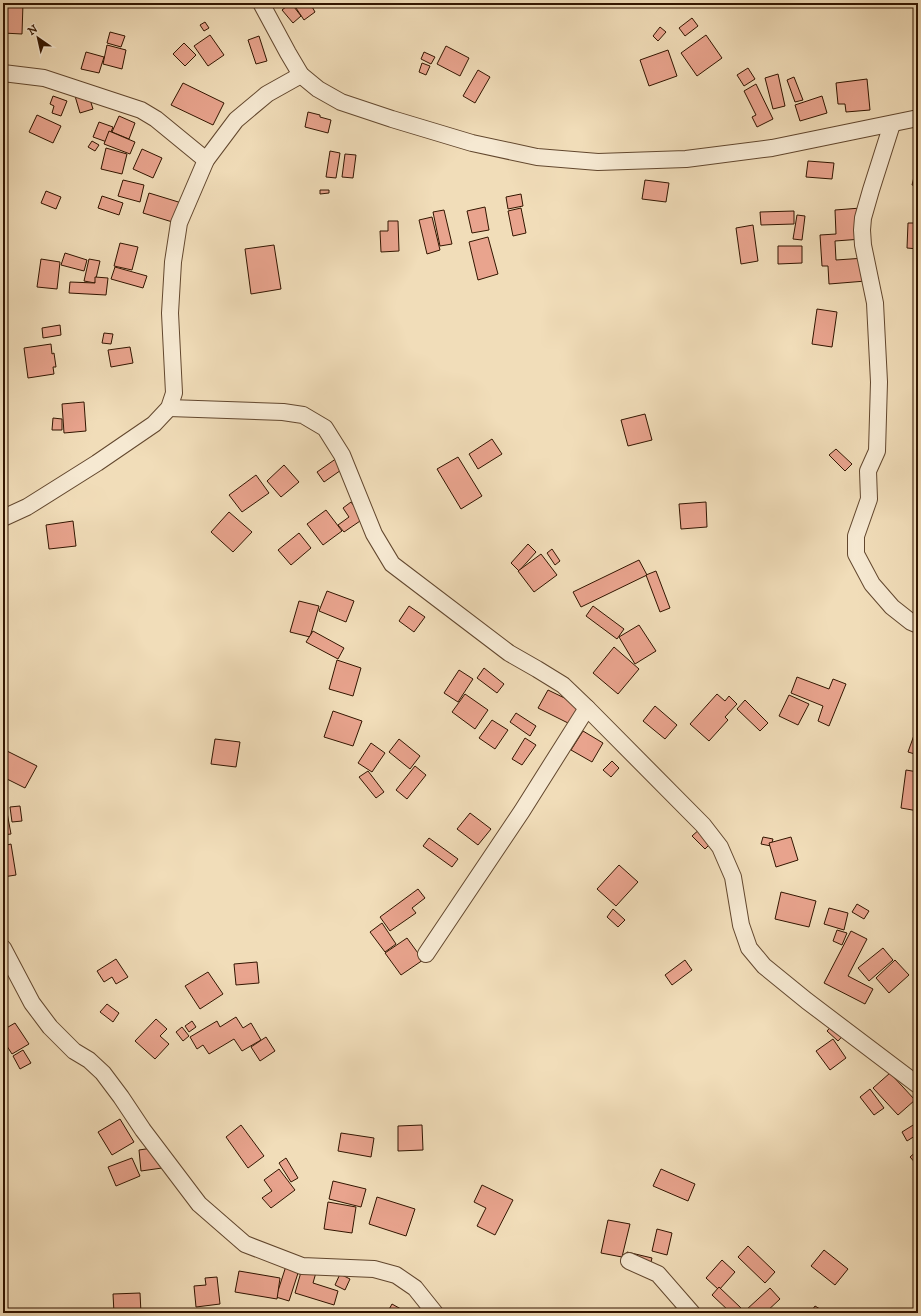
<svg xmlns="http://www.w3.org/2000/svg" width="921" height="1316" viewBox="0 0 921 1316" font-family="'IM FELL DW Pica',serif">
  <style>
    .building { fill: #e9a48e; stroke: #321500 }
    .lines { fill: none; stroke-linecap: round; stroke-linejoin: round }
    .minor-casing { stroke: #62472e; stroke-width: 18 }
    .minor { stroke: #f6e9d2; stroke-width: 16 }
  </style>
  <rect width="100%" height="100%" fill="#f1ddb9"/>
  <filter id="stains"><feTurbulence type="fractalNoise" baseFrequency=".005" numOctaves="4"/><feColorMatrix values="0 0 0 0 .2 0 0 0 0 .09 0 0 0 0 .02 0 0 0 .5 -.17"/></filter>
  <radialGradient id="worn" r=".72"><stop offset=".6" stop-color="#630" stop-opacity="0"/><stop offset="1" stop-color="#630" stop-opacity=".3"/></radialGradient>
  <g class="building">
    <path d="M7 3H23L22 34 3 33V6H6Z"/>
    <path d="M288 3H310L315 12 304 20 294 5 290 8Z"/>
    <path d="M291 3 301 16 293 23 282 10Z"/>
    <path d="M692 18 698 26 685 36 679 28Z"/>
    <path d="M205 22 209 28 204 31 200 25Z"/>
    <path d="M660 27 666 32 658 41 653 36Z"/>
    <path d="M110 32 125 36 121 47 107 43Z"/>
    <path d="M210 35 224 55 208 66 194 46Z"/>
    <path d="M706 35 722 58 697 76 681 53Z"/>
    <path d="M259 36 267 61 256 64 248 40Z"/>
    <path d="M184 43 196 55 185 66 173 54Z"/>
    <path d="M107 45 126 50 122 69 103 64Z"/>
    <path d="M446 46 469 58 460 76 437 64Z"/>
    <path d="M668 50 677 76 649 86 640 60Z"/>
    <path d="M86 52 104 57 99 73 81 69Z"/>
    <path d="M424 52 435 57 431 64 421 59Z"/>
    <path d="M422 63 430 66 426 75 419 72Z"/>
    <path d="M748 68 755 79 744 86 737 75Z"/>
    <path d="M478 70 490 77 475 103 463 96Z"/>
    <path d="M778 74 785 106 773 109 765 78Z"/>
    <path d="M794 77 803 100 795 102 787 80Z"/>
    <path d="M867 79 870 110 846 112 845 104H838L836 83Z"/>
    <path d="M183 83 224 103 213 125 171 105Z"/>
    <path d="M756 84 773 119 757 127 752 117 756 115 744 91Z"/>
    <path d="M88 93 93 109 80 113 75 96Z"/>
    <path d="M53 96 67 101 61 116 52 113 54 106 50 104Z"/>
    <path d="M822 96 827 113 800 121 795 105Z"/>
    <path d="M308 112 320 115V117L331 120 328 133 305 127Z"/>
    <path d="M37 115 61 126 53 143 29 132Z"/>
    <path d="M119 116 135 123 129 139 112 132Z"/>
    <path d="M99 122 113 127 107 142 93 137Z"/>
    <path d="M109 131 135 142 130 154 104 144Z"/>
    <path d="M92 141 99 145 95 151 88 147Z"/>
    <path d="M106 148 127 154 122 174 101 169Z"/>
    <path d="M142 149 162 158 153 178 133 169Z"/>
    <path d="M330 151 340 153 336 178 326 177Z"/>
    <path d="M345 154 356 155 353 178 342 177Z"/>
    <path d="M808 161 834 163 832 179 806 177Z"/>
    <path d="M918 161V186L912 185Z"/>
    <path d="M123 180 144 185 140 202 118 196Z"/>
    <path d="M645 180 669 183 666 202 642 199Z"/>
    <path d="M320 190H329V193L320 194Z"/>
    <path d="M46 191 61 197 56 209 41 203Z"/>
    <path d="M149 193 185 204 179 224 143 213Z"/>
    <path d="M521 194 523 206 508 209 506 197Z"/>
    <path d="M102 196 123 203 119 215 98 208Z"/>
    <path d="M485 207 489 230 472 233 467 211Z"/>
    <path d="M521 208 526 233 513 236 508 211Z"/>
    <path d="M861 208 862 239 835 241 836 260 865 258 866 281 829 284 828 266H822L820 235 836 234 835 210Z"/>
    <path d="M444 210 452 244 440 246 433 212Z"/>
    <path d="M794 211V224L761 225 760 212Z"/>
    <path d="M797 215 805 216 802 240 793 239Z"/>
    <path d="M432 217 440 250 427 254 419 220Z"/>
    <path d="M388 221H398L399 251 381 252 380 231H388Z"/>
    <path d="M908 223H918V249L907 248Z"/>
    <path d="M753 225 758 261 741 264 736 228Z"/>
    <path d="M488 237 498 274 478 280 469 242Z"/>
    <path d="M120 243 138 247 132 270 114 266Z"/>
    <path d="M274 245 281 289 251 294 245 249Z"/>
    <path d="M778 246H802V263L778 264Z"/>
    <path d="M65 253 87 260 84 271 61 265Z"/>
    <path d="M41 259 60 262 57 289 37 287Z"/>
    <path d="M89 259 100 261 95 283 84 281Z"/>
    <path d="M115 267 147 276 143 288 111 279Z"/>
    <path d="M95 277 108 278 106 295 69 293 70 282 95 283Z"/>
    <path d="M817 309 837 312 832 347 812 344Z"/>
    <path d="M60 325 61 335 43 338 42 328Z"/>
    <path d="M104 333 113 334 111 344 102 343Z"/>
    <path d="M51 344 52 354 54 353 56 367H53L54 374 28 378 24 348Z"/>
    <path d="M130 347 133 363 111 367 108 350Z"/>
    <path d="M84 402 86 431 64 433 62 404Z"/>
    <path d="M645 414 652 440 628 446 621 420Z"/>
    <path d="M53 418 62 419V430H52Z"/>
    <path d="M492 439 502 454 478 469 469 454Z"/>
    <path d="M836 449 852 464 845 471 829 455Z"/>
    <path d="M458 457 482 496 461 509 437 469Z"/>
    <path d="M337 458 344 468 324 482 317 472Z"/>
    <path d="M284 465 299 482 281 497 267 481Z"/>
    <path d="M256 475 269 493 242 512 229 495Z"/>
    <path d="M351 502 363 519 344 532 338 525 349 517 343 508Z"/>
    <path d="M706 502 707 527 681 529 679 504Z"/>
    <path d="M326 510 342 531 323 545 307 524Z"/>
    <path d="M229 512 252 532 233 552 211 532Z"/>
    <path d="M73 521 76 546 49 549 46 525Z"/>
    <path d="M299 533 311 548 291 565 278 550Z"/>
    <path d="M528 544 536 552 519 571 511 563Z"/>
    <path d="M552 549 560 561 555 565 547 553Z"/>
    <path d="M541 554 557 575 534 592 518 571Z"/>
    <path d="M639 560 647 575 581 607 573 592Z"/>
    <path d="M656 571 670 608 660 612 646 575Z"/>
    <path d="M327 591 354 601 346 622 319 611Z"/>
    <path d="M299 601 319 606 310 637 290 632Z"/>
    <path d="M409 606 425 617 414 632 399 621Z"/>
    <path d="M593 606 624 629 617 639 586 616Z"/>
    <path d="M639 625 656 651 635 664 619 637Z"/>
    <path d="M313 631 344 648 338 659 306 642Z"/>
    <path d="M614 647 639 669 618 694 593 673Z"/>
    <path d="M337 660 361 668 353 696 329 689Z"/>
    <path d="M484 668 504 684 497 693 477 678Z"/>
    <path d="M459 670 473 679 458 702 444 693Z"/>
    <path d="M797 677 829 689 833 679 846 684 829 726 818 721 823 706 791 693Z"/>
    <path d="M548 690 579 705 570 724 538 708Z"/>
    <path d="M465 694 488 710 475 729 452 712Z"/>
    <path d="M717 694 725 701 729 696 737 704 725 717 728 720 709 741 690 724Z"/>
    <path d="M789 695 809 704 798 725 779 716Z"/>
    <path d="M745 700 768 723 760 731 737 709Z"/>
    <path d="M655 706 677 725 665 739 643 721Z"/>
    <path d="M333 711 362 721 353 746 324 737Z"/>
    <path d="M516 713 536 726 530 736 510 722Z"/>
    <path d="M492 720 508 730 495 749 479 738Z"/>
    <path d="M918 724V755L908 752Z"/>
    <path d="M583 731 603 743 592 762 571 750Z"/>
    <path d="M525 738 536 745 522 765 512 759Z"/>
    <path d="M215 739 240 742 236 767 211 764Z"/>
    <path d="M399 739 420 756 410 769 389 752Z"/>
    <path d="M371 743 385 753 372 772 358 763Z"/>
    <path d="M3 749 37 766 25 788 3 777Z"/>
    <path d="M612 761 619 768 611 777 603 770Z"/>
    <path d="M415 766 426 775 407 799 396 790Z"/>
    <path d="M906 770 918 772V811L901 808Z"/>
    <path d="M368 771 384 792 376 798 359 777Z"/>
    <path d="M20 806 22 821 12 822 10 807Z"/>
    <path d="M3 807H6L11 834 3 835Z"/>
    <path d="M470 813 491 829 478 845 457 829Z"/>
    <path d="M701 828 713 841 705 849 692 836Z"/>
    <path d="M763 837 773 839 771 846 761 844Z"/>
    <path d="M791 837 798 860 776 867 769 843Z"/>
    <path d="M429 838 458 859 452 867 423 846Z"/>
    <path d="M11 844 16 875 3 877V846Z"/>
    <path d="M619 865 638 882 616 906 597 889Z"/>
    <path d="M418 889 425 898 412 908 416 913 390 931 380 917Z"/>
    <path d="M781 892 816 901 809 927 775 919Z"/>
    <path d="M857 904 869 911 864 919 852 912Z"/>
    <path d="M829 908 848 913 844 930 824 924Z"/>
    <path d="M613 909 625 920 618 927 607 917Z"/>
    <path d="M382 923 396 944 385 952 370 932Z"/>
    <path d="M837 930 847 933 842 945 833 941Z"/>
    <path d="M851 931 867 939 848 976 873 989 865 1004 824 983Z"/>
    <path d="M407 938 423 960 401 975 385 953Z"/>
    <path d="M883 948 893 960 869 981 858 968Z"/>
    <path d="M116 959 128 977 116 984 112 977 104 982 97 971Z"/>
    <path d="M685 960 692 970 672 985 665 975Z"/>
    <path d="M895 960 909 975 889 993 876 978Z"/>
    <path d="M257 962 259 983 236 985 234 964Z"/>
    <path d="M208 972 223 994 200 1009 185 986Z"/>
    <path d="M107 1004 119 1013 113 1022 100 1012Z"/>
    <path d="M236 1017 243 1028 251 1023 261 1040 242 1051 234 1039 209 1054 203 1045 197 1049 190 1037 217 1021 220 1027Z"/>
    <path d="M839 1018 850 1028 838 1041 827 1031Z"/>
    <path d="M156 1019 167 1029 160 1036 169 1044 155 1059 135 1041Z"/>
    <path d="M192 1021 196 1027 189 1032 185 1026Z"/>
    <path d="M15 1023 29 1044 12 1054 3 1040V1030Z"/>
    <path d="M182 1027 189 1036 183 1041 176 1032Z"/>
    <path d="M266 1037 275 1051 260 1061 251 1047Z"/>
    <path d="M833 1039 846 1058 830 1070 816 1051Z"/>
    <path d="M23 1050 31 1063 20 1069 13 1056Z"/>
    <path d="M890 1073 915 1100 898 1115 873 1088Z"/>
    <path d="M870 1089 884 1108 874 1115 860 1097Z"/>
    <path d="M120 1119 134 1142 112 1155 98 1132Z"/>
    <path d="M918 1122V1134L907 1141 902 1132Z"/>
    <path d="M241 1125 264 1156 248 1168 226 1137Z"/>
    <path d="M422 1125 423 1150 398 1151V1126Z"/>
    <path d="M341 1133 374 1138 371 1157 338 1151Z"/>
    <path d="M159 1147 162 1168 141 1171 139 1150Z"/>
    <path d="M918 1150V1166L910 1157Z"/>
    <path d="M132 1158 140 1176 116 1186 108 1167Z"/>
    <path d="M286 1158 298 1178 291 1182 279 1163Z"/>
    <path d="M279 1169 295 1190 271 1208 262 1198 272 1191 264 1180Z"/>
    <path d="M661 1169 695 1184 688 1201 653 1186Z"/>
    <path d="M333 1181 366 1189 361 1207 329 1199Z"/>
    <path d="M482 1185 513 1200 495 1235 477 1226 486 1208 474 1202Z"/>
    <path d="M377 1197 415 1209 406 1236 369 1224Z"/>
    <path d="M328 1202 356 1207 352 1233 324 1229Z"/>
    <path d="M608 1220 630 1224 622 1257 601 1253Z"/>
    <path d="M657 1229 672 1233 667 1255 652 1251Z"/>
    <path d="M748 1246 775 1272 765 1283 738 1257Z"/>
    <path d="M824 1250 848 1269 835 1285 811 1266Z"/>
    <path d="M627 1252 652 1258 649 1270 624 1264Z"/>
    <path d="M722 1260 735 1272 719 1290 706 1278Z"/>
    <path d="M303 1265 317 1269 313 1283 338 1291 334 1305 295 1293Z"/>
    <path d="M286 1266 299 1270 289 1301 276 1297Z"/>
    <path d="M239 1271 280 1278 277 1299 235 1292Z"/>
    <path d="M340 1274 350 1279 345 1290 335 1285Z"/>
    <path d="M217 1277 220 1304 196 1307 194 1286 206 1285 205 1278Z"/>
    <path d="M719 1287 741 1308 736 1313H731L712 1295Z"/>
    <path d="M770 1288 780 1299 765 1313H748L746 1310Z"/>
    <path d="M140 1293 141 1313H114L113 1294Z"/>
    <path d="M392 1304 408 1313H387Z"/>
    <path d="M815 1306 825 1312 824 1313H810Z"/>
  </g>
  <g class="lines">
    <defs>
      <g id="minor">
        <path d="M261 3 288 53 301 75 318 89 341 102 392 119 472 143 537 157 598 162 686 159 772 148 918 118"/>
        <path d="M3 73 44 78 141 110 156 119 206 160"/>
        <path d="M892 124 871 190 863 218 862 230 863 245 875 303 879 382 877 451 868 471 869 499 856 536V554L872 584 892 607 911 622 918 625"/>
        <path d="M169 408 283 412 303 415 325 428 342 455 374 534 392 564 509 653 537 669 563 685 587 708 703 825 720 847 733 877 741 925 749 948 764 966 807 1001 918 1085"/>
        <path d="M3 518 27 507 97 463 154 424 169 408 174 393 170 313 173 262 179 223 206 160 236 120 267 94 301 75"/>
        <path d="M3 948 32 1003 50 1027 74 1051 89 1060 103 1073 121 1097 143 1130 199 1204 245 1244 302 1266 374 1269 396 1275 415 1288 435 1313"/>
        <path d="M426 954 522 811 587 708"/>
        <path d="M629 1261 658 1274 692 1313"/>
      </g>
    </defs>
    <use href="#minor" class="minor-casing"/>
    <use href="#minor" class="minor"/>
  </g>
  <rect width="921" height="1316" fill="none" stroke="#f1ddb9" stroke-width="16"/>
  <rect x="4" y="4" width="913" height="1308" fill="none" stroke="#321500" stroke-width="2"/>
  <rect x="8" y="8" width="905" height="1300" fill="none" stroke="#321500"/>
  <g transform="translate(38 38) rotate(326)" stroke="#f6e9d2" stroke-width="3" paint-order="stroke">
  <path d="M0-3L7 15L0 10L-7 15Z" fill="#321500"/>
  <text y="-6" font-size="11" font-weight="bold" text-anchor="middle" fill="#321500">N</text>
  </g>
  <rect width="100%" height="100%" filter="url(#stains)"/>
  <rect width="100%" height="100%" fill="url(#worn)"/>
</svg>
